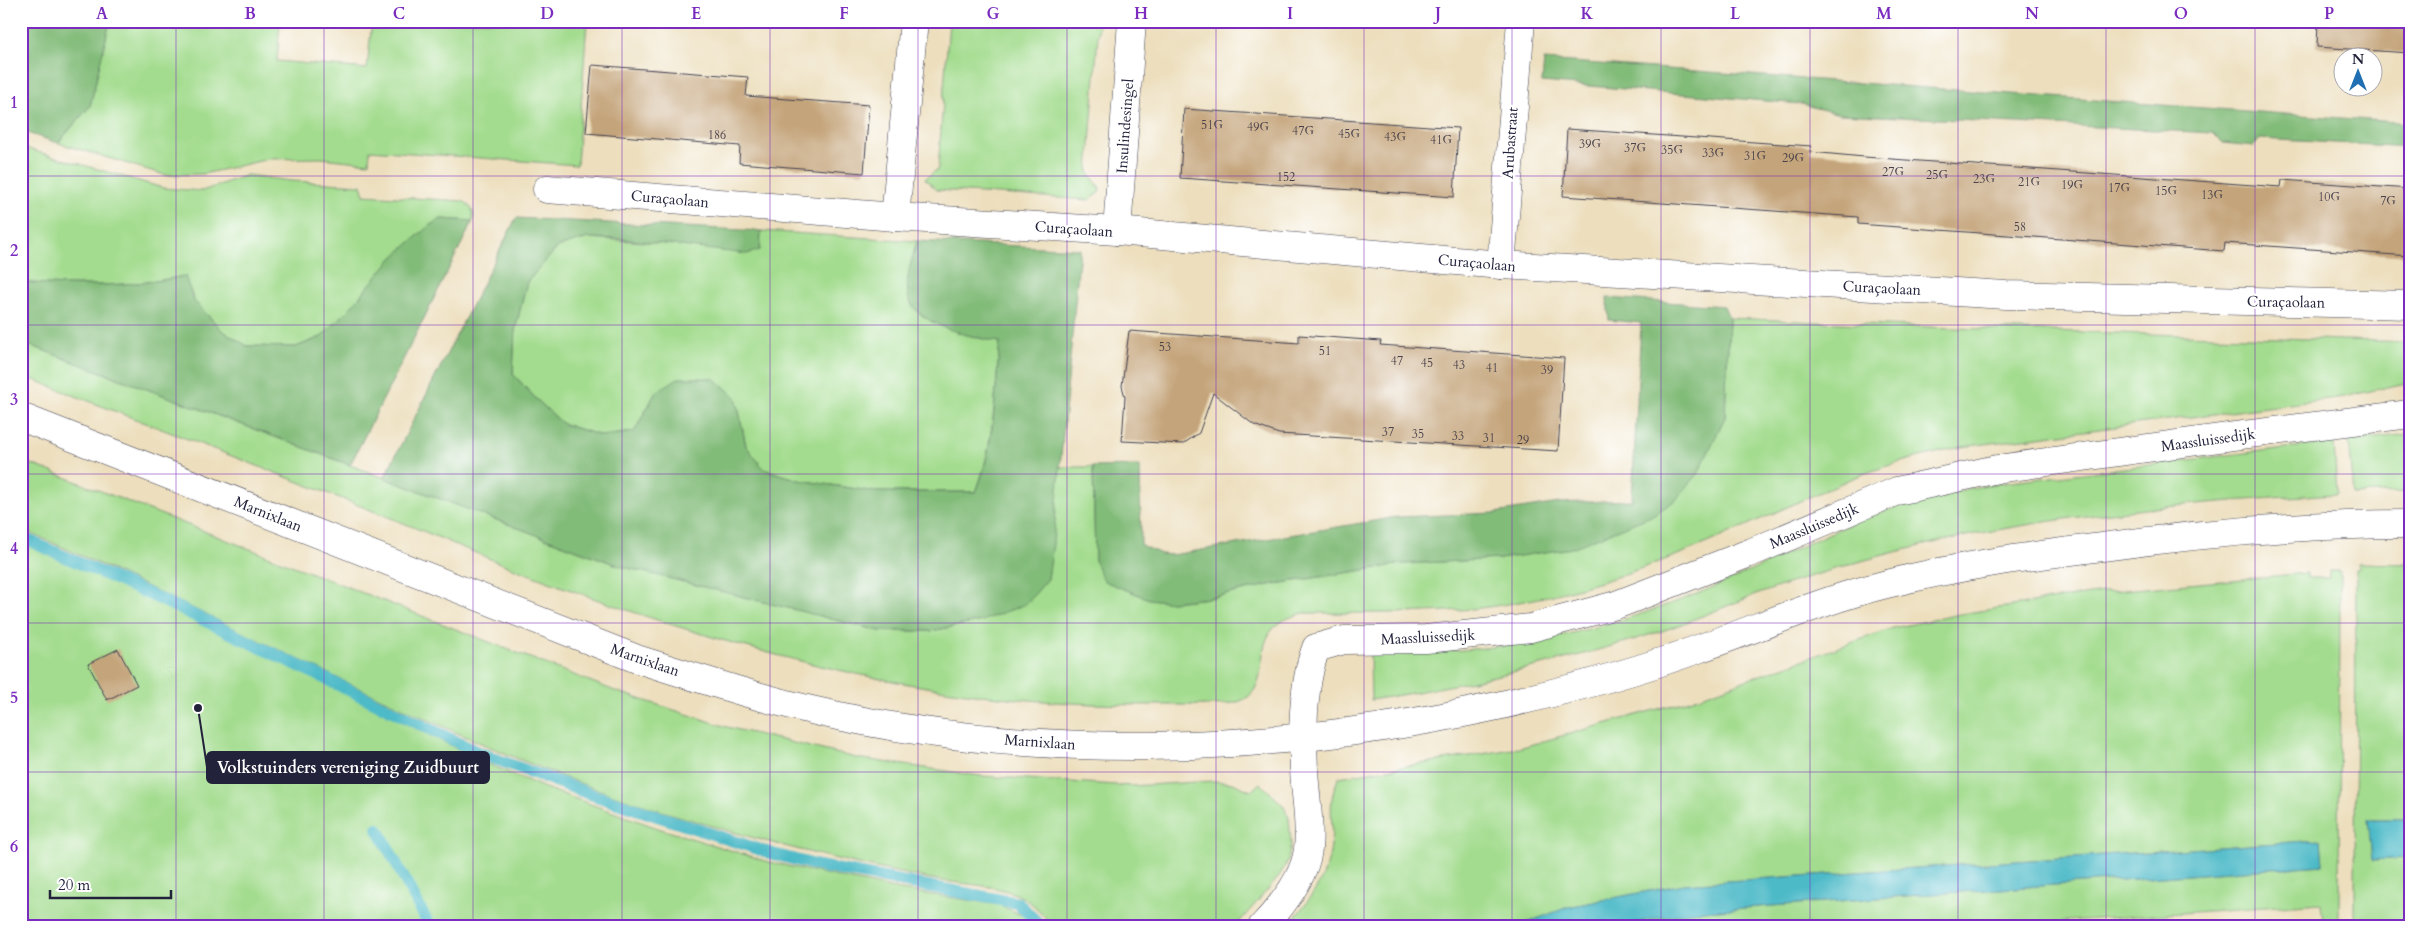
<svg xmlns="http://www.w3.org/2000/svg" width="2431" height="948" viewBox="0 0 2431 948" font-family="Cardo,serif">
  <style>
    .green { fill: #a3dc8e; stroke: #627f64 }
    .forest { fill: #82bc79; stroke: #526f5a }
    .water { fill: #4dbac8; stroke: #386e82 }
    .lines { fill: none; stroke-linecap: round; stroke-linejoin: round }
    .stream { stroke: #4dbac8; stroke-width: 12 }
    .building { fill: #c4a47a }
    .street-casing { stroke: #403e4f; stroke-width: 29 }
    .secondary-casing { stroke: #403e4f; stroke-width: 29 }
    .street { stroke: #fff; stroke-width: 28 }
    .secondary { stroke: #fff; stroke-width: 28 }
    .grid { fill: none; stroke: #7b2cbf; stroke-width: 1; stroke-opacity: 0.55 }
    .labels { text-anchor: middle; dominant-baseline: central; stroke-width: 5; stroke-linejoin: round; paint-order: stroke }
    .number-label { font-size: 12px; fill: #4a424b }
    .street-label { font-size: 15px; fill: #22223b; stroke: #fff }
    .leader { fill: none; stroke: #22223b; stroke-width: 2 }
    .callout-dot { fill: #22223b; stroke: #fff; stroke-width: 2 }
    .callout { fill: #22223b; stroke: #22223b; stroke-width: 2 }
    .callout-label { font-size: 16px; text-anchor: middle; font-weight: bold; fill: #fff }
    .neatline { fill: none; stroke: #7b2cbf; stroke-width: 2 }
    .grid-label { font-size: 16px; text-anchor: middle; font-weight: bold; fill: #7b2cbf }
  </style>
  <rect width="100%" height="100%" fill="#fff"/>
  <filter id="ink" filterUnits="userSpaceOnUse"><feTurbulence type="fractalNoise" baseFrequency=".02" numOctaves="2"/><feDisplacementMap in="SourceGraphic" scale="10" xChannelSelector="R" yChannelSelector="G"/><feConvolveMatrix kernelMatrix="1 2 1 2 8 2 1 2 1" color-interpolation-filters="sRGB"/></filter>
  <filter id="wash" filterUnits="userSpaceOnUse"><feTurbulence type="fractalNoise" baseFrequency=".0096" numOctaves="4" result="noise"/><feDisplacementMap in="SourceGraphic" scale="20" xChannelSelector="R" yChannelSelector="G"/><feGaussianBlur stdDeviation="1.12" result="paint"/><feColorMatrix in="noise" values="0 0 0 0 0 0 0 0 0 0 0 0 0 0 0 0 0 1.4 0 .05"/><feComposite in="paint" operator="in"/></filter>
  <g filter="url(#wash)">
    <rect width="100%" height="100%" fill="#eddfbe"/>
    <g class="green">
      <path d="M110 21H206L241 24 242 21H280L277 61 367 69 372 21H587L577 165 370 150 369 163 321 158 269 159 203 174 165 175 58 143 90 106Z"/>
      <path d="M949 21H1099L1088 172 1100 188 1099 193 1089 200 937 190 925 179 938 169Z"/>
      <path d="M21 147 163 188 202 191 247 175 291 181 361 185 364 195 463 201C472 206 474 210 473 221L441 219 321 337 296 347 247 346 223 331 194 301 184 276C130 287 76 287 21 282Z"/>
      <path d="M761 231 917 241 910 267 917 311C944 327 968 338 1000 342 995 392 994 445 976 492H876L799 480 763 469 746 446 736 397 656 392 634 432 602 436 563 424 536 399 513 374 515 330 527 282 558 247 588 238 760 250Z"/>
      <path d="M1729 318 1952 328 2410 342V382L2344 397 1962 447C1923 456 1883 465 1846 481 1779 509 1715 543 1645 567 1582 590 1514 607 1447 611 1399 614 1351 613 1304 613 1292 616 1281 620 1273 629 1253 651 1273 696 1233 703 1217 706 1200 705 1184 705 1154 705 1124 705 1093 704 898 697 704 642 523 572 484 557 445 540 406 524 278 473 150 425 21 375V342L620 566 880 631H931L982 621 1048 579 1060 467H1093L1095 562 1171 602 1209 598 1269 585 1402 564 1500 559 1651 516 1725 417Z"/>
      <path d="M2410 434V492L2353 494 2348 441Z"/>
      <path d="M2334 442 2337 494C2180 503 2021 517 1869 559 1829 570 1789 583 1750 597 1721 608 1692 621 1662 631 1567 661 1470 684 1371 700L1370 654C1419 653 1468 651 1516 644 1586 633 1658 611 1723 583 1767 565 1809 541 1853 523 1896 505 1941 494 1987 485Z"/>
      <path d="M21 460 615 691 727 727 856 758 981 776 1131 786 1214 781 1233 783 1251 791 1260 783 1283 805 1289 818 1291 843 1288 861 1278 878 1235 927H1052C1042 911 1028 898 1010 892 986 884 957 884 932 879 877 869 823 856 769 842 699 823 628 802 561 776 376 704 203 608 21 529Z"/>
      <path d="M21 543 209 626 486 763 545 788 658 828 769 862 895 889 1000 905 1026 917 1032 927H21Z"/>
      <path d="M2358 563 2410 564V819H2369L2372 860 2410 858V927H2361L2355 924 2356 569 2358 568Z"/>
      <path d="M2329 571H2340L2339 921 2323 922 2321 903 1985 927H1615L1690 912 2323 865 2321 840 1684 884 1568 907 1516 927H1286C1308 902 1328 879 1331 845 1334 817 1326 804 1339 777L1519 748 1690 700 1893 628 1960 614 2103 592 2307 573V578H2329Z"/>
    </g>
    <g class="forest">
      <path d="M21 21H110L90 106 58 143 21 131Z"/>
      <path d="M1544 60 2410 123V147L2260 139 2254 146 2223 143 2213 133 1840 114 1801 104 1542 82Z"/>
      <path d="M516 218 761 231 760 250 747 254 622 239 588 238 558 247 527 282 515 330 513 374 536 399 563 424 602 436 634 432 656 392 678 378H713L736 397 746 446 764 469 799 480 876 492H976C995 446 995 391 1000 342 976 338 911 325 908 294 905 277 913 257 917 241L1080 249 1053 544 1048 579 1026 604 982 621 931 631H880L620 566 384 478Z"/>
      <path d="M441 219 473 221 350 465 21 342V282C76 287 130 287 185 276L194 301 223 331 247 346 296 347 321 337 351 307 392 258 430 225Z"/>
      <path d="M1607 298 1724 306 1729 318 1725 417 1698 474 1676 500 1651 516 1572 548 1500 559 1402 564 1269 585 1209 598 1171 602 1149 599 1104 581 1095 562 1093 467 1140 466 1141 545 1161 554 1172 555 1397 517 1495 513 1559 503 1632 500 1641 323 1609 320Z"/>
    </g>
    <g class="water">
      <path d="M2368 819H2410V858L2372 860Z"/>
      <path d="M2321 840 2323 865 1690 912 1615 927H1516L1568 907 1684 884Z"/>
    </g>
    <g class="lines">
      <g class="stream">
        <path d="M21 537 162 600 482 754 590 794 773 854 819 866 1018 903 1042 927"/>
        <path d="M378 829 430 927"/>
      </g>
    </g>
    <g id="blocks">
      <g class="building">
        <path d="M2318 21H2410V53L2317 47Z"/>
        <path d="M592 65 748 77 746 96 869 105 864 173 739 163 740 146 586 133Z"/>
        <path d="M1184 109 1458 128 1454 197 1180 178Z"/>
        <path d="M1567 129 1811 146 1810 152 1864 157 2281 187 2282 180 2410 189V256L2225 243 2224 251 1858 224V217L1563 196Z"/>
        <path d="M1129 331 1299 343V335L1381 341 1380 345 1564 358 1558 451 1279 434 1254 425 1213 393 1199 433 1183 444 1122 441 1125 397 1122 386Z"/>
        <path d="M118 649 137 685 107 700 88 664Z"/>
      </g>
    </g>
  </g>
  <g filter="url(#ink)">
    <use href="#blocks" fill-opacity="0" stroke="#403e4f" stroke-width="1"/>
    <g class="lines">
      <defs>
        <g id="street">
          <path d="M547 189 895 217 1117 231 1501 265 2006 295 2410 305"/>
          <path d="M895 217 914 21"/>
          <path d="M1117 231 1132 21"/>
          <path d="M1501 265 1521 21"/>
          <path d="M1262 927C1281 907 1305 877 1308 849 1311 823 1305 795 1304 769 1302 731 1303 683 1316 648L1344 640 1426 639 1531 628 1616 605 1752 552 1897 491 1997 469 2234 436 2410 414"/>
        </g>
        <path id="secondary" d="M21 417 637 659C698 678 758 698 820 712 1041 762 1277 754 1497 706 1565 691 1633 673 1698 649 1761 627 1822 600 1887 584 1957 566 2030 556 2102 547 2204 533 2306 524 2410 524"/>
      </defs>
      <use href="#street" class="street-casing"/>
      <use href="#secondary" class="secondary-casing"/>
      <use href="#street" class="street"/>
      <use href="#secondary" class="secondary"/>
    </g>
  </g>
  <path class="grid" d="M176 21V927M324 21V927M473 21V927M622 21V927M770 21V927M918 21V927M1067 21V927M1216 21V927M1364 21V927M1512 21V927M1661 21V927M1810 21V927M1958 21V927M2106 21V927M2255 21V927M21 176H2410M21 325H2410M21 474H2410M21 623H2410M21 772H2410"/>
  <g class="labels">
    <g class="number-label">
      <text x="1212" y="125">51G</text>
      <text x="1258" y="127">49G</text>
      <text x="1303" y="131">47G</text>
      <text x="1349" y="134">45G</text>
      <text x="717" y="135">186</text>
      <text x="1395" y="137">43G</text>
      <text x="1441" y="140">41G</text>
      <text x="1590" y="144">39G</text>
      <text x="1635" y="148">37G</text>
      <text x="1672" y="150">35G</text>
      <text x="1713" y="153">33G</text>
      <text x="1755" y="156">31G</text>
      <text x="1793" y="158">29G</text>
      <text x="1893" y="172">27G</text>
      <text x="1937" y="175">25G</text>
      <text x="1286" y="177">152</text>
      <text x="1984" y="179">23G</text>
      <text x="2029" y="182">21G</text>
      <text x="2072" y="185">19G</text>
      <text x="2119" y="188">17G</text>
      <text x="2166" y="191">15G</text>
      <text x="2212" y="195">13G</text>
      <text x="2329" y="197">10G</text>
      <text x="2388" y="201">7G</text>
      <text x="2020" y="227">58</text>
      <text x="1165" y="347">53</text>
      <text x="1325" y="351">51</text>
      <text x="1397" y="361">47</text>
      <text x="1427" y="363">45</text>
      <text x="1459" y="365">43</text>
      <text x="1492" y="368">41</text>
      <text x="1547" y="370">39</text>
      <text x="1388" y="432">37</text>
      <text x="1418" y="434">35</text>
      <text x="1458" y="436">33</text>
      <text x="1489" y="438">31</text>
      <text x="1523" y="440">29</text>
    </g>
    <g class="street-label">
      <text transform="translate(1125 126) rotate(-86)">Insulindesingel</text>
      <text transform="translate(1510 143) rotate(-86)">Arubastraat</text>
      <text transform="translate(670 199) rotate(5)">Curaçaolaan</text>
      <text transform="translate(1074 229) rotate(4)">Curaçaolaan</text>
      <text transform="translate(1477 263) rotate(5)">Curaçaolaan</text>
      <text transform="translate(1882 288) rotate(3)">Curaçaolaan</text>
      <text transform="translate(2286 302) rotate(1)">Curaçaolaan</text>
      <text transform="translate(2208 440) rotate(-8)">Maassluissedijk</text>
      <text transform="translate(268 514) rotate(22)">Marnixlaan</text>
      <text transform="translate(1814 526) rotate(-23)">Maassluissedijk</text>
      <text transform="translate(1428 637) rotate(-3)">Maassluissedijk</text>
      <text transform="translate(645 660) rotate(19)">Marnixlaan</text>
      <text transform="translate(1040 742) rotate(4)">Marnixlaan</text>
    </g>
  </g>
  <path class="leader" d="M198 708L207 767"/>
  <circle class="callout-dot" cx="198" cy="708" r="5"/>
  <rect class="callout" x="207" y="752" width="282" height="31" rx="5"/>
  <g class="callout-label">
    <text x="348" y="773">Volkstuinders vereniging Zuidbuurt</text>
  </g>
  <rect width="2431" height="948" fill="none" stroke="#fff" stroke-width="55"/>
  <g transform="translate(2358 72)"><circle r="24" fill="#ffffff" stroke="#a7a7b1"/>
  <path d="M0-4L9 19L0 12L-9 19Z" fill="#1f6fb2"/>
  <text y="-8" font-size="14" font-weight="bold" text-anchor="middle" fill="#22223b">N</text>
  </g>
  <path d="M50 890v8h121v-8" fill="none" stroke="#22223b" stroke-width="2.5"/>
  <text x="58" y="890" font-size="15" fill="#22223b" stroke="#ffffff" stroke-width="4" paint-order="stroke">20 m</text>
  <rect x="28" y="28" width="2376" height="892" class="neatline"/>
  <g class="grid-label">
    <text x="102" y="19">A</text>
    <text x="250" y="19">B</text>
    <text x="399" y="19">C</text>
    <text x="547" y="19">D</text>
    <text x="696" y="19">E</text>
    <text x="844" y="19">F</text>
    <text x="993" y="19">G</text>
    <text x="1141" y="19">H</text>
    <text x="1290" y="19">I</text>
    <text x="1438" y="19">J</text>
    <text x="1587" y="19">K</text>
    <text x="1735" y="19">L</text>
    <text x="1884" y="19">M</text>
    <text x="2032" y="19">N</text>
    <text x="2181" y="19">O</text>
    <text x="2329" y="19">P</text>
    <text x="14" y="108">1</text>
    <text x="14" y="256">2</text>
    <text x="14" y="405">3</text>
    <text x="14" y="554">4</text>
    <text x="14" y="703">5</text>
    <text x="14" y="852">6</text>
  </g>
</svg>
